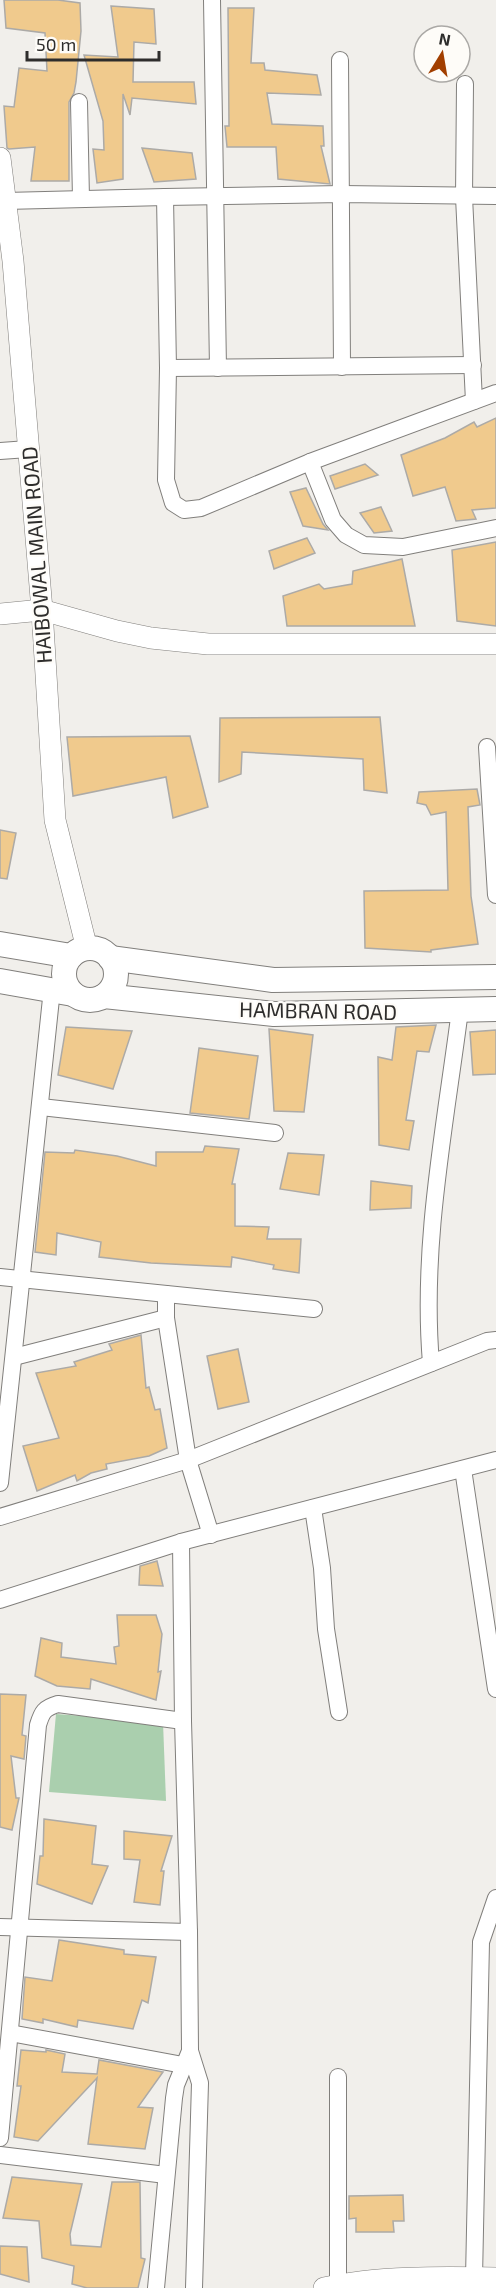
<svg xmlns="http://www.w3.org/2000/svg" width="496" height="2288" viewBox="0 0 496 2288" font-family="'Exo 2',sans-serif">
  <style>
    .green { fill: #aacfae }
    .building { fill: #f0ca8d; stroke: #acaaa7; stroke-width: 1.5 }
    .lines { fill: none; stroke-linecap: round; stroke-linejoin: round }
    .minor-casing { stroke: #817f7c; stroke-width: 18 }
    .tertiary-casing { stroke: #817f7c; stroke-width: 22 }
    .secondary-casing { stroke: #817f7c; stroke-width: 26 }
    .minor { stroke: #fff; stroke-width: 16 }
    .tertiary { stroke: #fff; stroke-width: 21 }
    .secondary { stroke: #fff; stroke-width: 24 }
    .labels { text-anchor: middle; dominant-baseline: central; stroke-width: 4.5; stroke-linejoin: round; paint-order: stroke }
    .street-label { font-size: 21px; fill: #2e2d2c; stroke: #fefcf8 }
  </style>
  <rect width="100%" height="100%" fill="#f1efeb"/>
  <path class="green" d="M56 1714 163 1722 166 1801 49 1792Z"/>
  <g class="building">
    <path d="M4 0H58L80 3 81 31 76 82 74 93 69 102V181H31L35 147 9 149 7 148 4 106 14 107 19 68 47 71 45 33 6 28Z"/>
    <path d="M111 6 154 9 156 44 134 42 133 82H194L196 104 132 98 130 115 123 94V179L97 183 93 149 104 150 103 121 84 55 118 57Z"/>
    <path d="M228 8H254L251 63H264L265 70 317 75 321 95 267 93 272 124 323 126 324 146H321L330 184 278 179 276 147H227L225 126H229Z"/>
    <path d="M142 148 192 153 196 179 154 182Z"/>
    <path d="M496 418V508L472 510 476 519 456 521 445 487 413 496 401 455 445 438 474 422 477 427Z"/>
    <path d="M365 464 378 475 335 489 330 476Z"/>
    <path d="M306 488 323 524 328 530 303 526 290 492Z"/>
    <path d="M381 507 392 531 374 533 360 513Z"/>
    <path d="M307 538 315 553 274 569 269 551Z"/>
    <path d="M496 542V626L457 621 452 550Z"/>
    <path d="M402 559 415 626H287L283 596 319 584 324 589 352 584 353 571Z"/>
    <path d="M380 717 387 793 364 790 363 759 242 752 241 774 219 782 220 718Z"/>
    <path d="M190 736 208 807 173 818 166 777 73 796 67 737Z"/>
    <path d="M477 789 480 805 468 807 471 896 478 944 431 950V952L365 948 364 891 448 890 446 812 431 815 426 805 417 803 419 792Z"/>
    <path d="M0 830 16 833 7 879 0 878Z"/>
    <path d="M436 1025 429 1052 417 1051 406 1120 414 1121 409 1150 379 1145 378 1057 392 1060 396 1027Z"/>
    <path d="M66 1027 132 1031 113 1089 58 1075Z"/>
    <path d="M269 1029 313 1035 304 1112 274 1111Z"/>
    <path d="M496 1030V1074L473 1075 470 1032Z"/>
    <path d="M199 1048 258 1056 249 1119 190 1113Z"/>
    <path d="M205 1146 239 1149 232 1184H235V1226L269 1227 267 1239H301L299 1273 273 1269 274 1265 232 1257 231 1267 151 1263 99 1257 101 1242 57 1233 56 1255 35 1252 45 1152 74 1153 75 1150 117 1156 156 1166V1152H203Z"/>
    <path d="M288 1153 324 1155 319 1195 280 1189Z"/>
    <path d="M371 1181 412 1186 411 1208 370 1210Z"/>
    <path d="M141 1335 146 1388 149 1387 155 1410 160 1409 167 1448 149 1456 106 1464 107 1469 91 1473 77 1481 75 1475 37 1491 23 1446 59 1438 36 1373 76 1366 74 1362 112 1350 109 1344Z"/>
    <path d="M238 1349 249 1402 218 1409 207 1356Z"/>
    <path d="M157 1561 163 1586 139 1585 140 1566Z"/>
    <path d="M117 1615H156L162 1634 158 1672 161 1671 156 1700 91 1679 90 1689 57 1686 35 1676 41 1638 62 1643 61 1657 116 1664 114 1647 119 1646Z"/>
    <path d="M0 1694 26 1695 22 1735 26 1736 24 1759 11 1756 16 1798H19L12 1830 0 1827Z"/>
    <path d="M44 1819 96 1826 92 1864 108 1866 92 1904 37 1884 40 1856H43Z"/>
    <path d="M124 1831 172 1836 161 1871H164L160 1905 134 1902 140 1860 124 1859Z"/>
    <path d="M59 1940 124 1950V1954L156 1957 148 2003 142 2000 133 2029 78 2020 77 2027 43 2019V2023L22 2019 25 1977 52 1981Z"/>
    <path d="M21 2050 46 2052V2050L65 2054 62 2072 97 2074 99 2060 163 2072 138 2107 153 2108 145 2149 88 2144 97 2078 38 2141 14 2137 21 2086H17Z"/>
    <path d="M12 2177 82 2184 70 2234 71 2245 101 2247 112 2182H140L141 2258 145 2259 138 2288H87L72 2284 74 2266 42 2258 39 2221 3 2218Z"/>
    <path d="M403 2195 404 2221H393L394 2232H356V2218L349 2219V2196Z"/>
    <path d="M0 2246 27 2247 29 2282 0 2274Z"/>
  </g>
  <g class="lines">
    <defs>
      <g id="minor">
        <path d="M212 0 218 368"/>
        <path d="M340 60 342 367"/>
        <path d="M465 84 464 197 474 401"/>
        <path d="M79 102 81 199"/>
        <path d="M165 197 342 194 496 196"/>
        <path d="M5 201 165 197 168 368 166 480 173 503 184 510 201 508 310 462 496 393"/>
        <path d="M168 368 473 365"/>
        <path d="M0 451 28 449"/>
        <path d="M310 462 333 520 346 535 364 545 403 547 496 528"/>
        <path d="M487 747 496 895"/>
        <path d="M41 1107 275 1133"/>
        <path d="M0 1277 314 1309"/>
        <path d="M166 1294V1318L188 1460 211 1535"/>
        <path d="M14 1357 166 1318"/>
        <path d="M431 1363C421 1246 445 1127 460 1010"/>
        <path d="M463 1469 496 1689"/>
        <path d="M0 1483 52 989"/>
        <path d="M313 1508 322 1568 326 1629 339 1712"/>
        <path d="M0 1517 188 1460 487 1341 496 1340"/>
        <path d="M181 1542 183 1721 189 1932 190 2051 200 2083 194 2288"/>
        <path d="M0 1600 181 1542 496 1460"/>
        <path d="M0 1927 189 1932"/>
        <path d="M10 2033 183 2065"/>
        <path d="M0 2138 38 1725C42 1712 44 1708 58 1704L183 1721"/>
        <path d="M0 2155 166 2175"/>
        <path d="M474 2278 481 1942 496 1898"/>
        <path d="M338 2285V2077"/>
        <path d="M156 2288 174 2098 176 2085 190 2051"/>
      </g>
      <g id="tertiary">
        <path d="M0 158 13 261 42 610 55 820 87 949"/>
        <path d="M0 614 42 610 117 631 151 638 208 644H496"/>
        <path d="M324 2288C375 2276 443 2277 496 2278"/>
      </g>
      <g id="secondary">
        <path d="M0 944 71 956"/>
        <circle cx="90" cy="974" r="26"/>
        <path d="M110 958 273 980 496 977"/>
        <path d="M0 981 73 994"/>
        <path d="M104 996 274 1014 496 1009"/>
      </g>
    </defs>
    <use href="#minor" class="minor-casing"/>
    <use href="#tertiary" class="tertiary-casing"/>
    <use href="#secondary" class="secondary-casing"/>
    <use href="#minor" class="minor"/>
    <use href="#tertiary" class="tertiary"/>
    <use href="#secondary" class="secondary"/>
  </g>
  <g class="labels">
    <g class="street-label">
      <text transform="translate(36 555) rotate(-94)">HAIBOWAL MAIN ROAD</text>
      <text transform="translate(318 1010) rotate(1)">HAMBRAN ROAD</text>
    </g>
  </g>
  <g transform="translate(442 54) rotate(11)"><circle r="28" fill="#fefcf8" stroke="#aba9a6" stroke-width="1.5"/>
  <path d="M0-4.5L10 22L0 15L-10 22Z" fill="#a23f00"/>
  <text y="-9" font-size="16" font-weight="bold" text-anchor="middle" fill="#2e2d2c">N</text>
  </g>
  <path d="M27 51v9h132v-9" fill="none" stroke="#2e2d2c" stroke-width="3"/>
  <text x="36" y="51" font-size="18" fill="#2e2d2c" stroke="#fefcf8" stroke-width="4.5" paint-order="stroke">50 m</text>
</svg>
